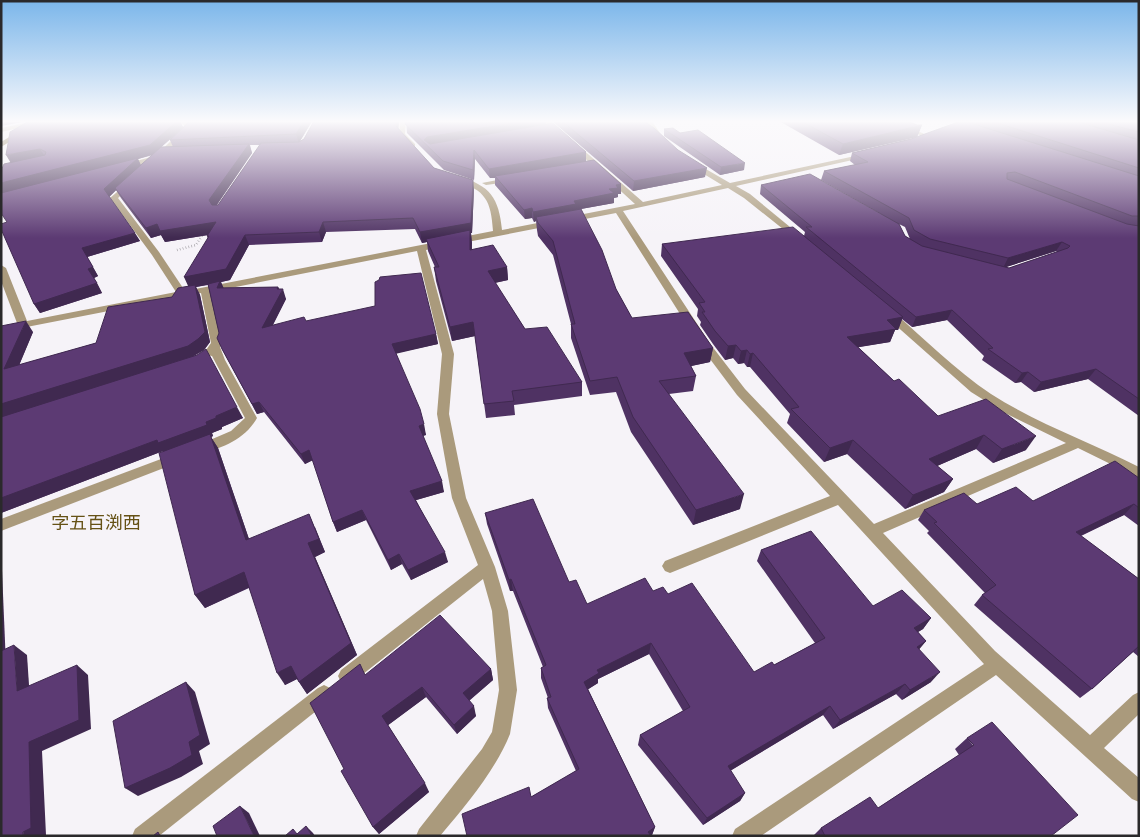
<svg xmlns="http://www.w3.org/2000/svg" width="1140" height="837" viewBox="0 0 1140 837" font-family="Mulish,'Noto Sans JP',sans-serif">
  <style>
    .lines { fill: none; stroke-linecap: round; stroke-linejoin: round }
    .path { stroke: #8c8a8e; stroke-width: 2.5; stroke-dasharray: 0.5 2.5; stroke-linecap: butt }
    .minor { fill: #aa9a7c; fill-rule: evenodd }
    .trunk { fill: #5b4410; fill-rule: evenodd }
    .wall { fill: #4f3263; fill-rule: evenodd }
    .shaded-wall { fill: #402950 }
    .building { fill: #5c3a73; stroke: #402950 }
    .labels { text-anchor: middle; dominant-baseline: central; stroke-width: 5; stroke-linejoin: round; paint-order: stroke }
    .quarter-label { font-size: 18px; fill: #655115; stroke: #f6f3f8 }
  </style>
  <rect width="100%" height="100%" fill="#f6f3f8"/>
  <g class="lines">
    <path class="path" d="M177 250 196 245 204 233"/>
    <g class="minor">
      <path d="M35 121 38 123 37 124 1 132V128Z"/>
      <path d="M178 121H185L193 127 161 160 121 169V165L155 156 186 127Z"/>
      <path d="M400 121H406L405 134 415 144V146H411L399 134Z"/>
      <path d="M544 121H550L643 202 722 185 689 165 688 163 692 161 730 183 869 153V157H866L736 186 750 194 801 236 802 238 798 241 744 198 728 188 623 211 711 345 745 389 874 524 1066 443 1003 412 971 392 884 315 883 313 884 311H892C925 339 955 370 991 394 1038 424 1090 442 1139 467V478L1078 448 883 533 995 651 1090 735 1133 695 1139 692V714L1104 748 1139 778V802L1132 799 996 675 761 836H732L735 829 984 664 838 505 675 571 670 573 665 571 662 566 665 561 830 496 737 395 701 347 616 213 426 250 454 354 449 414 466 498 495 567 508 611 517 690 510 734C495 771 466 805 440 836H416L419 829 482 749 492 732 499 690 492 611 483 579 353 682 347 685 341 682 338 676 341 670 478 565 452 498 437 414 442 354 417 251 210 292 222 343 220 347 225 360 257 418C245 439 224 447 201 454L196 452 194 449 196 446 231 431 245 418 212 356 206 355 204 353 211 343 201 293 1 332V326L17 323 1 281V265L6 268 27 321 176 292 152 255 110 198 130 181 134 183 118 198 159 252 185 291 493 231C491 201 486 190 456 181L455 179 459 177C490 185 499 198 502 230L635 204Z"/>
      <path d="M646 121H652L665 141 664 142H660L654 136Z"/>
      <path d="M885 121H893L932 137 927 138Z"/>
      <path d="M512 177 516 179 515 181 486 185 482 183Z"/>
      <path d="M177 453 182 455 184 458 182 461 1 531V519Z"/>
      <path d="M324 685 330 688 333 694 330 700 159 836H132L135 829 318 688Z"/>
    </g>
    <path class="trunk" d="M36 121H44L1 147V142Z"/>
  </g>
  <g class="wall">
    <path d="M29 121H180L183 127 189 121H188H312L300 141 304 139 314 121H399L398 129 434 168 474 189 472 233H471L472 249 507 267 508 280 495 283 525 329 582 382V396L514 405 515 415 486 418 475 336 452 341 436 281 434 267H435L428 251 427 242 422 243 415 229 326 232 322 242 249 245 230 280 221 282 223 288 278 287 286 299 273 325 306 321 436 334 438 344 396 353 426 435 423 436 444 492 416 500 448 562 411 580 402 564 391 570 366 520 337 532 333 522 313 460 305 464 264 412 257 414 222 349 219 333 208 285 196 287 200 295 210 342 204 350 194 356 243 418 222 427V429L212 433 213 436 211 437 218 448 249 539 315 527 325 552 315 557 357 655 307 694 297 679 285 685 249 588 205 608 195 595 163 451 1 513V326L33 332 19 365 96 343 172 297 188 286 208 239 207 236 208 235 165 242 161 235 151 238 121 198 116 190 109 197 140 241 87 257 98 276 94 278 102 293 40 313 34 304 7 222 2 193 11 162ZM174 136 170 140 173 147H161ZM250 145H260L218 205H217L252 153ZM153 155 141 165 138 159Z"/>
    <path d="M406 121H546V124L586 152V161L621 184V194H618V197L614 198V203L581 209 616 289 632 318 713 348 710 362 691 366 696 376 693 391 669 394 740 509 693 525 631 432 616 392 590 395 571 338V324L553 255 538 236 537 230 536 221 534 222 532 218 525 219 495 185V178H490L475 159 474 180 444 170 407 133Z"/>
    <path d="M552 121H644L705 177 633 191Z"/>
    <path d="M779 121H907L917 125H922L917 137 839 155Z"/>
    <path d="M968 121H1139V416L1088 379 1034 392 1021 382 1015 383 982 360 984 356 947 320 912 327 902 319 898 330H895L890 342 858 347 894 381 938 416 1026 450 993 463 976 449 937 466 953 479 944 492 905 509 847 454 824 462 787 423 790 414 750 367H747L744 363 738 364 733 358 725 360 713 344 700 325 701 322 697 316 698 309 661 256 662 244 804 236 805 232 760 194 761 185 881 214 821 180 824 171 855 165 850 161 852 153 911 139 969 122ZM899 224 905 227 910 239 905 236ZM1056 251 1057 252 1009 268 1006 267Z"/>
    <path d="M664 129 680 133 744 170 720 175 664 136Z"/>
    <path d="M1139 478V526L1124 515 1081 536 1139 579V657L1133 652 1092 689 1080 698 974 605 982 595 985 593 927 533 929 531 918 520 924 510 977 504 1033 501Z"/>
    <path d="M485 513 569 582 587 604 653 591 668 594 754 672 774 665 815 643 757 561 761 550 873 606 931 618 923 629 918 632 926 641 919 649 931 682 902 700 896 694 833 729 823 715 730 771 745 793 740 801 703 825 638 745 640 735 683 711 649 654 598 679V683L588 689 655 827 652 835 651 836 531 797 576 771 548 708 547 698H548L541 678V668L543 667 513 591H510L487 524Z"/>
    <path d="M491 669 493 680 469 701 476 716 457 734 426 697 388 725 429 792 379 834 373 827 344 769 366 675Z"/>
    <path d="M967 738 1051 836H813L821 828 878 808 959 755 955 749Z"/>
  </g>
  <g class="shaded-wall">
    <path d="M1 121H28L1 126Z"/>
    <path d="M176 121H180L183 127 154 154 138 159 141 166 108 198 3 194 1 192V183Z"/>
    <path d="M304 121H312L299 143 296 134Z"/>
    <path d="M396 121H399L398 135 396 126Z"/>
    <path d="M525 121H546V126L429 146 424 140 427 137Z"/>
    <path d="M922 125 917 137 839 155 843 144Z"/>
    <path d="M249 144 252 153 213 210 209 200Z"/>
    <path d="M40 149 46 158 12 165 6 155Z"/>
    <path d="M474 150 475 159 474 180 473 170Z"/>
    <path d="M586 152V162L495 176V178H490L489 169Z"/>
    <path d="M745 163 744 170 720 175 721 167Z"/>
    <path d="M707 168 705 177 633 191 634 181Z"/>
    <path d="M473 180 474 189 472 233H471L472 243 471 263 426 239 427 242 422 243 420 232Z"/>
    <path d="M621 184V194H618V197L614 198V203L536 217V221L534 222 533 212 574 201 609 189 616 185Z"/>
    <path d="M532 208V218L525 219 524 210Z"/>
    <path d="M216 222 220 233 165 242 161 235 151 238 146 228 157 224Z"/>
    <path d="M323 222 326 232 322 242 319 232Z"/>
    <path d="M135 233 140 241 87 257 82 248Z"/>
    <path d="M245 235 249 245 230 280 221 282 225 291 217 288 220 282 196 287 200 295 210 342 204 350 193 356 1 418V404L189 288 184 277Z"/>
    <path d="M1062 242 1056 251 1003 268 1008 258Z"/>
    <path d="M93 267 98 276 94 278 88 269Z"/>
    <path d="M507 267 508 280 489 284 488 271Z"/>
    <path d="M97 283 102 293 40 313 34 304Z"/>
    <path d="M278 287 281 293 283 289 286 299 266 338 262 328Z"/>
    <path d="M952 310 947 320 912 327 916 317Z"/>
    <path d="M903 317 898 330H895L890 342 842 350 847 337 887 320Z"/>
    <path d="M26 321 33 332 13 380 4 369Z"/>
    <path d="M473 322 475 336 452 341 450 327Z"/>
    <path d="M436 334 438 344 395 354 392 344Z"/>
    <path d="M736 345 733 358 725 360 728 346Z"/>
    <path d="M713 348 710 362 682 368 684 353Z"/>
    <path d="M747 350 744 363 738 364 741 351Z"/>
    <path d="M753 353 750 367H747L750 354Z"/>
    <path d="M1096 369 1088 379 1034 392 1041 382Z"/>
    <path d="M1028 372 1021 382 1015 383 1022 373Z"/>
    <path d="M259 402 264 412 257 414 252 404Z"/>
    <path d="M237 407 243 418 222 427V429L212 433 213 436 211 437 218 448 254 554 163 451 1 513V498L206 422 216 416Z"/>
    <path d="M424 424 426 435 421 436 419 426Z"/>
    <path d="M984 435 976 449 921 473 929 459Z"/>
    <path d="M1036 436 1026 450 993 463 1002 449Z"/>
    <path d="M853 440 847 454 824 462 830 448Z"/>
    <path d="M309 450 313 460 305 464 301 454Z"/>
    <path d="M953 479 944 492 905 509 913 495Z"/>
    <path d="M442 481 444 492 413 501 410 491Z"/>
    <path d="M744 494 740 509 693 525 696 510Z"/>
    <path d="M1134 504 1124 515 1067 542 1076 532Z"/>
    <path d="M362 510 366 520 337 532 333 522Z"/>
    <path d="M309 514 325 552 315 557 357 655 307 694 299 682 308 543Z"/>
    <path d="M1 547 6 665 1 661Z"/>
    <path d="M445 552 448 562 411 580 408 570Z"/>
    <path d="M399 554 402 564 391 570 388 560Z"/>
    <path d="M244 572 252 586 205 608 195 595Z"/>
    <path d="M511 579 513 591H510L509 580Z"/>
    <path d="M931 618 923 629 906 639 914 628Z"/>
    <path d="M926 641 917 652V647Z"/>
    <path d="M651 643 649 654 598 679V683L584 692V682L597 670Z"/>
    <path d="M14 645 27 655 30 700 17 691Z"/>
    <path d="M77 665 88 675 91 729 42 751 46 835 44 836H23L29 742Z"/>
    <path d="M291 666 299 678 285 685 277 673Z"/>
    <path d="M491 669 493 680 466 703 463 693Z"/>
    <path d="M940 672 931 682 902 700 910 690Z"/>
    <path d="M186 682 195 692 210 744 199 751 203 764 181 777 138 796 125 788 189 742Z"/>
    <path d="M905 684 896 694 833 729 840 720Z"/>
    <path d="M422 687 426 697 387 726 382 716Z"/>
    <path d="M474 706 476 716 457 734 454 725Z"/>
    <path d="M830 706 823 715 723 775 728 766Z"/>
    <path d="M425 783 429 792 379 834 373 827Z"/>
    <path d="M745 793 740 801 703 825 707 818Z"/>
    <path d="M240 806 249 813 260 836H254Z"/>
    <path d="M306 826 313 833 315 836H312Z"/>
    <path d="M655 827 652 835 651 836 648 832Z"/>
  </g>
  <g class="building">
    <path d="M29 121H177L150 145 1 183V171L4 164 45 155 46 152 40 149 6 155 10 132Z"/>
    <path d="M190 121H304L296 134 170 140Z"/>
    <path d="M314 121H396V126L434 168 473 180 471 223 420 232 413 218 323 222 319 232 245 235 226 269 184 277 209 236H207L216 222 160 231 157 224 146 228 115 188 161 147 249 144 209 200 212 205H218L261 143 299 142 304 139Z"/>
    <path d="M406 121H525L427 137 424 140 430 144 553 123 586 152 489 169 474 150 473 170 443 161 405 124Z"/>
    <path d="M562 121H644L654 128 678 150 707 168 634 181Z"/>
    <path d="M801 121H907L917 125H922L843 144Z"/>
    <path d="M961 121H964L1139 176V216H1132L1015 172 1007 173V179L1127 224 1139 226V399L1096 369 1041 382 1028 372 1022 373 988 349 993 348 952 310 916 317 806 227H812L761 185 810 174 899 224 905 236 922 246 1009 268 1068 248 1070 246 1062 242 1008 258 930 239 914 230 909 218 824 171 868 162 852 153 911 139Z"/>
    <path d="M991 121H1075L1139 140V168Z"/>
    <path d="M1097 121H1139V132Z"/>
    <path d="M673 128 680 133 698 130 745 163 721 167 664 129Z"/>
    <path d="M138 158 104 189 135 233 82 248 93 267 88 269 97 283 34 304 1 229V224L7 222 1 213V193Z"/>
    <path d="M594 160 621 184 616 185 618 188 609 189 614 193 574 201 576 204 533 212 532 208 524 210 495 176Z"/>
    <path d="M581 209 602 250 616 289 632 318 688 312 713 348 684 353 696 376 659 381 744 494 696 510 633 417 617 377 590 381 571 324H575L553 241 538 223 536 217Z"/>
    <path d="M793 227 903 317 887 320 896 329 847 337 894 381 899 379 938 416 986 399 1036 436 1002 449 984 435 929 459 953 479 913 495 853 440 830 448 791 409 799 407 753 353 750 354 747 350 741 351 736 345 728 346 715 331 702 312H705L699 303 705 302 662 244Z"/>
    <path d="M470 230V250L493 245 507 267 488 271 525 329 547 327 582 382 512 391 514 401 484 404 473 322 450 327 434 267H439L426 239Z"/>
    <path d="M421 273 436 334 392 344 420 409 424 424 419 426 442 481 410 491 445 552 408 570 399 554 388 560 362 510 333 522 309 450 301 454 259 402 252 404 222 349 217 338 219 333 208 284 220 281 217 288 278 287 277 289H283L262 328 304 317 306 321 375 306V282L379 280 380 277Z"/>
    <path d="M195 285 205 332 198 339 188 346 1 404V326L26 321 4 369 96 343 108 307 172 297 178 288Z"/>
    <path d="M206 349 237 407 216 416V418L206 422 207 425 158 443 157 440 1 498V417L197 355Z"/>
    <path d="M210 434 246 540 309 514 319 539 308 543 351 643 299 682 291 666 277 673 244 572 195 595 159 453Z"/>
    <path d="M1115 461 1139 478V508L1134 504 1076 532 1139 579V646L1092 689 982 595 996 585 934 523 937 522 924 510 964 493 977 504 1016 487 1033 501Z"/>
    <path d="M533 499 569 582 576 580 587 604 645 578 653 591 663 587 668 594 692 583 754 672 772 662 774 665 825 638 761 550 811 531 873 606 902 590 931 618 914 628 926 641 917 647 940 672 910 690 905 684 840 720 830 706 728 766 745 793 707 818 640 735 690 707 651 643 597 670 599 673 584 682 655 827 648 832 651 836H467L462 814 529 787 531 797 579 769 547 698 551 697 541 668 546 665 511 579 509 580 485 513Z"/>
    <path d="M440 615 491 669 463 693 474 706 454 725 422 687 382 716 425 783 373 827 341 771 344 769 310 703 360 664 365 675Z"/>
    <path d="M14 645 17 691 77 665 79 720 29 742 31 828 23 832V836H1V651Z"/>
    <path d="M186 682 200 735 189 742 192 755 170 768 125 788 113 721Z"/>
    <path d="M992 722 1078 815 1051 836H825L821 828 870 797 878 808 974 745 967 738Z"/>
    <path d="M240 806 254 836H217L213 826Z"/>
    <path d="M306 826 312 836H285L293 829 297 834Z"/>
    <path d="M158 832 160 836H153Z"/>
  </g>
  <linearGradient id="sky" x2="0" y2="1"><stop stop-color="#7bb6ea"/><stop offset="0.51" stop-color="#fbfafc"/><stop offset="1" stop-color="#fbfafc" stop-opacity="0"/></linearGradient>
  <rect width="1140" height="238" fill="url(#sky)"/>
  <g class="labels">
    <g class="quarter-label">
      <text x="96" y="522">字五百渕西</text>
    </g>
  </g>
  <rect width="1140" height="837" fill="none" stroke="#2a292b" stroke-width="5"/>
</svg>
